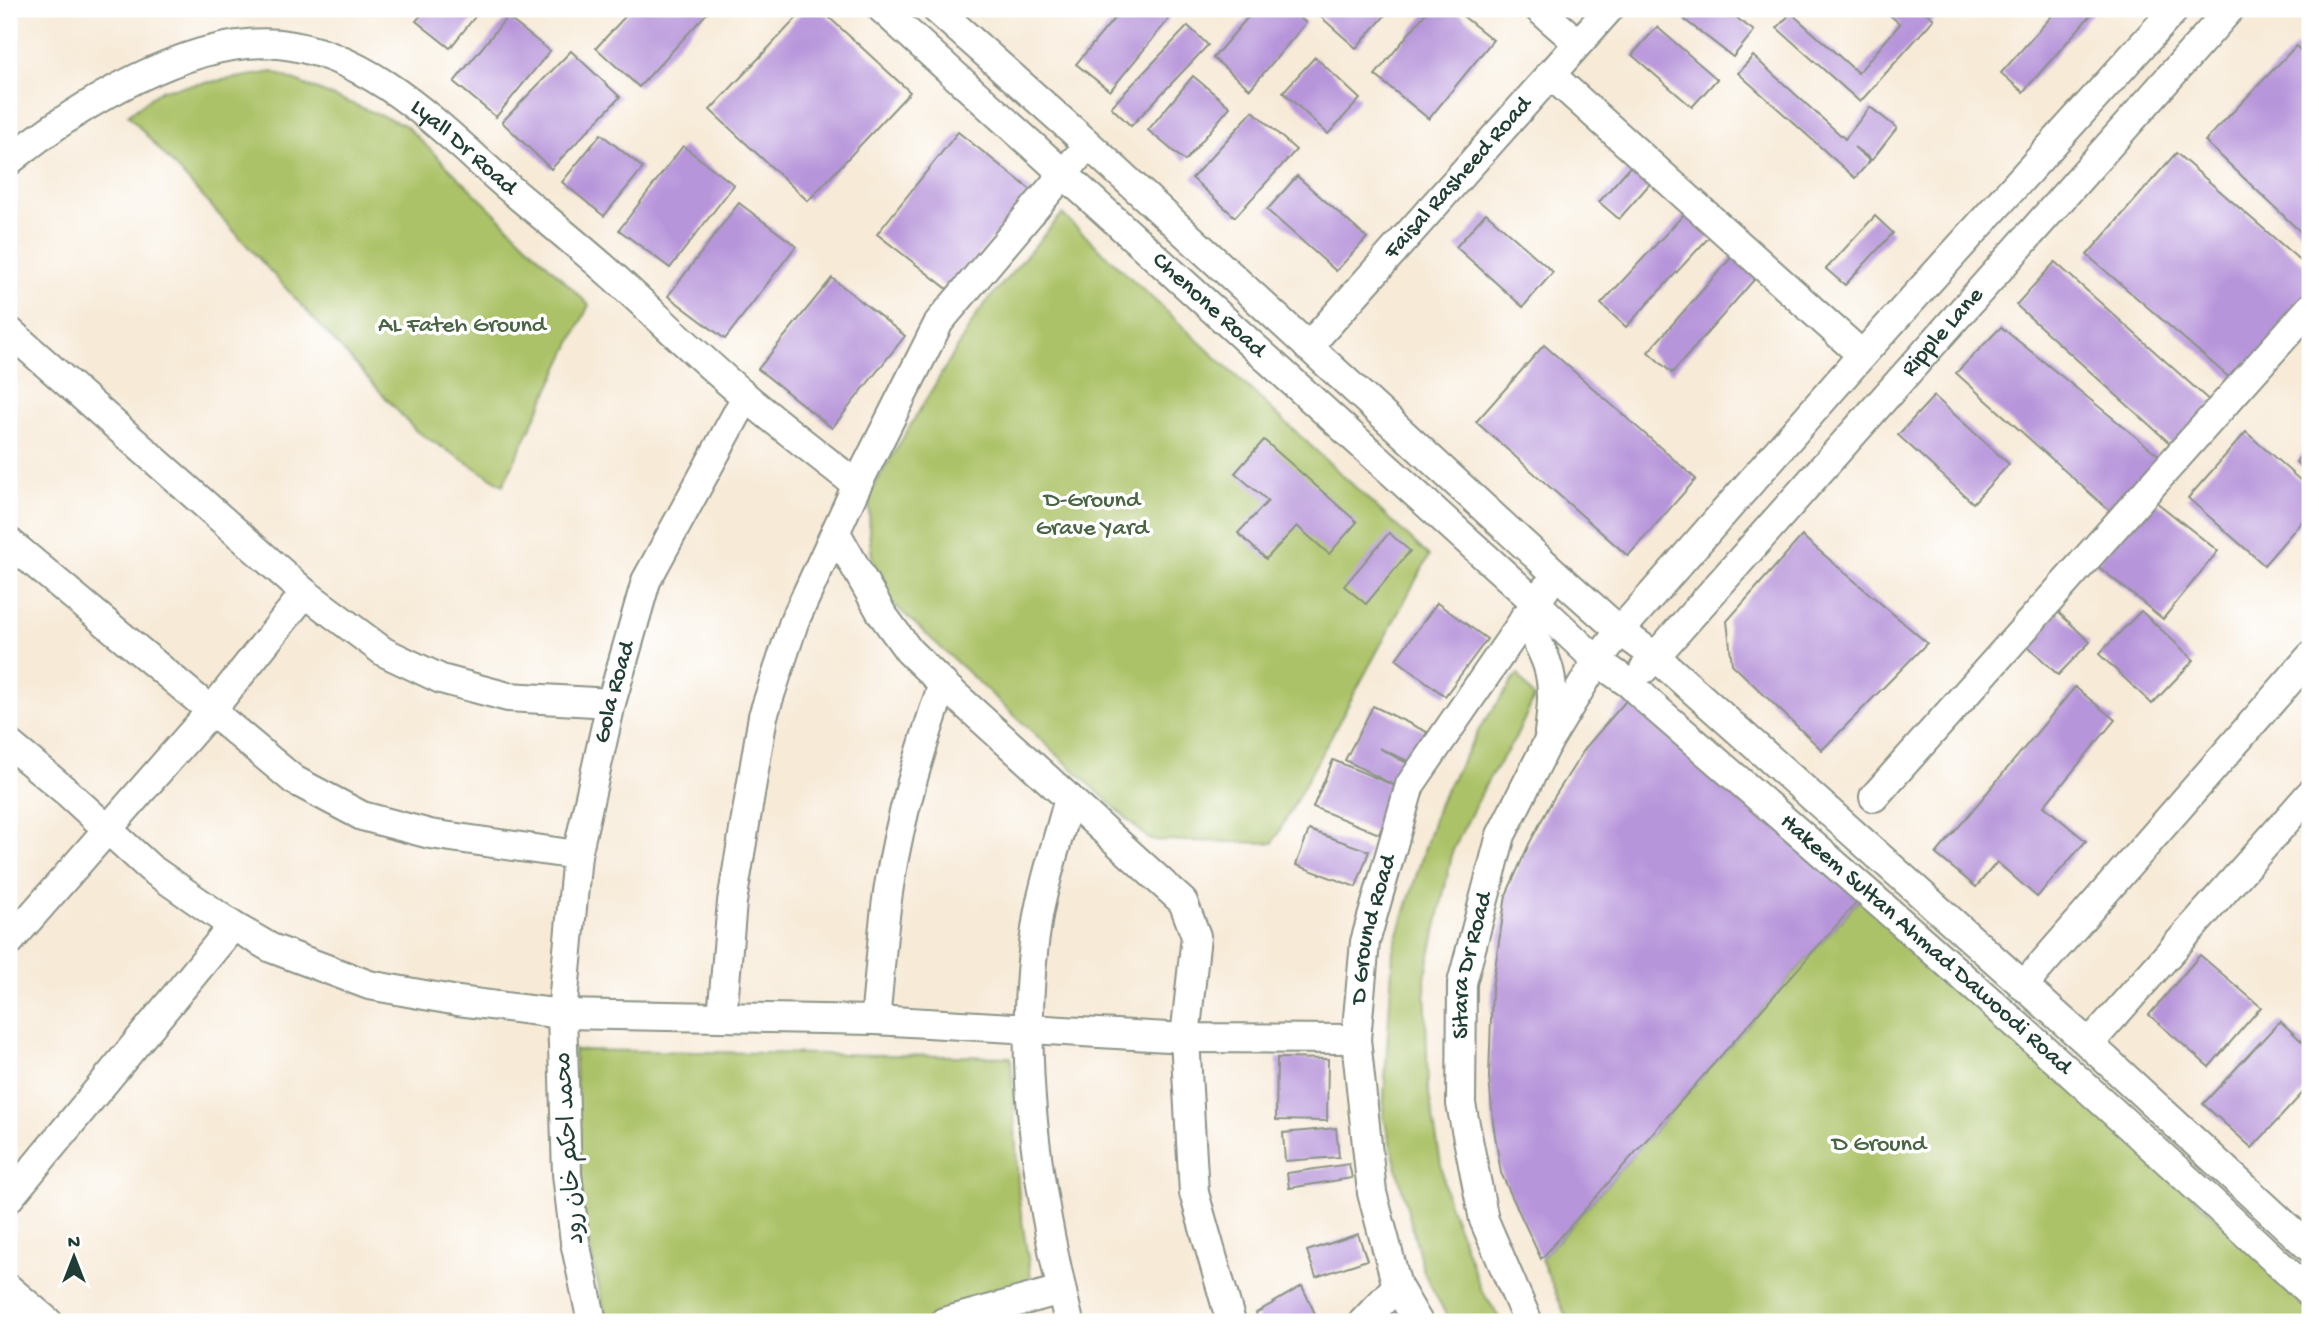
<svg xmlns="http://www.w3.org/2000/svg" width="2319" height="1331" viewBox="0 0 2319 1331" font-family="'Gochi Hand','Playpen Sans Arabic',sans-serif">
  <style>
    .green { fill: #acc267; stroke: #66804e; stroke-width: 2 }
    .building { fill: #b795da }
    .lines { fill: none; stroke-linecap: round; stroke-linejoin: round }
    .minor-casing { stroke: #8b9486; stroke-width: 32 }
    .minor { stroke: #fff; stroke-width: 28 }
    .labels { text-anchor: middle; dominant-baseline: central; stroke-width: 7; stroke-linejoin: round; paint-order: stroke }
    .street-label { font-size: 24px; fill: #1f3d34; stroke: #fff }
    .park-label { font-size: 24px; fill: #496543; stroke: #fff }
  </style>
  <rect width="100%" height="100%" fill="#fff"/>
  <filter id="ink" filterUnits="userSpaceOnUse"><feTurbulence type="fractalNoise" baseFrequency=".0143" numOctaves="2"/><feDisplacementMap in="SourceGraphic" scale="14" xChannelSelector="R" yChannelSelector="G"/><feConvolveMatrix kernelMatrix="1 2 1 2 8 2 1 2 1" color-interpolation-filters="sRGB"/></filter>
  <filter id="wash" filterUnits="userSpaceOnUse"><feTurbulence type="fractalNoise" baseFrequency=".00686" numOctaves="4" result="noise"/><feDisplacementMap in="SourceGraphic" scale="28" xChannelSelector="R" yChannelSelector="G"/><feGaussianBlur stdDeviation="1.57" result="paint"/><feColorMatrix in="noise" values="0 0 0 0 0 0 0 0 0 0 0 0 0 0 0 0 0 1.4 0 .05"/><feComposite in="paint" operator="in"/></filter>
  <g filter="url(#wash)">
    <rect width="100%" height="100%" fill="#f7ead7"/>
    <g class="green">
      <path d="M273 72 405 125 589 305 503 485 416 431 128 115 161 90Z"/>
      <path d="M1062 214 1429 556 1273 843 1150 840 888 599 873 563 869 533 870 493 979 311Z"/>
      <path d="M1518 674 1534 698 1515 739 1488 780 1453 850 1425 978 1428 1089 1447 1198 1481 1290 1503 1322H1450L1424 1273 1383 1115 1393 950 1439 803 1480 728Z"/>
      <path d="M1864 894 2310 1304V1322H1568L1541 1259Z"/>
      <path d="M574 1050 1011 1057 1019 1201 1035 1303 954 1322H607L583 1221Z"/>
    </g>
    <g id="blocks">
      <g class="building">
        <path d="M426 9H481L450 48 416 21Z"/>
        <path d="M632 9H703L707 13 639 87 596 48Z"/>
        <path d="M805 9H820L910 92 808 201 710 110Z"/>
        <path d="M1122 9H1156L1169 19 1110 91 1076 64Z"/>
        <path d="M1255 9H1289L1306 23 1250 89 1213 58Z"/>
        <path d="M1312 9H1391L1356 48Z"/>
        <path d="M1429 9H1454L1493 40 1429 119 1375 75Z"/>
        <path d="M1694 9H1725L1754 31 1733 57 1685 20Z"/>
        <path d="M1883 9H1922L1934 19 1860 102 1777 28 1791 13 1858 73 1900 24Z"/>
        <path d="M2058 9H2096L2023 92 2001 73Z"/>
        <path d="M507 17 550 51 496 117 454 82Z"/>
        <path d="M1188 26 1208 45 1131 126 1111 107Z"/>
        <path d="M1657 27 1717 79 1692 107 1632 55Z"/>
        <path d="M2296 46 2310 59V241L2205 141Z"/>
        <path d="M571 51 620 97 551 169 502 122Z"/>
        <path d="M1753 56 1845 139 1870 107 1897 128 1872 160 1854 147 1870 161 1855 178 1738 73Z"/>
        <path d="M1315 57 1360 99 1328 134 1283 92Z"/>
        <path d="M1193 76 1230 107 1185 161 1148 130Z"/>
        <path d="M1253 111 1296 150 1235 217 1192 178Z"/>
        <path d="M958 132 1031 190 950 291 877 234Z"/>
        <path d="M601 134 643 168 604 216 562 182Z"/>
        <path d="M683 146 734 185 670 268 619 230Z"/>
        <path d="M2176 153 2310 269V318L2246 392 2087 255Z"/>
        <path d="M1634 162 1654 179 1619 219 1599 202Z"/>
        <path d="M1297 176 1367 238 1336 271 1267 210Z"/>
        <path d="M739 203 796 246 725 339 668 296Z"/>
        <path d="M1687 211 1712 234 1626 327 1601 304Z"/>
        <path d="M1486 213 1553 272 1523 307 1456 247Z"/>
        <path d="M1875 216 1893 233 1845 285 1826 269Z"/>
        <path d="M1736 252 1760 273 1672 373 1648 352Z"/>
        <path d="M2055 262 2212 403 2173 446 2016 305Z"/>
        <path d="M832 278 905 336 832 428 758 369Z"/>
        <path d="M2001 327 2162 458 2112 513 1956 373Z"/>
        <path d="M1544 345 1696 479 1628 556 1476 422Z"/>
        <path d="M1934 396 2009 464 1973 503 1898 435Z"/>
        <path d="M2246 432 2310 489V512L2264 565 2188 498Z"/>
        <path d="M1264 440 1357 522 1329 554 1297 526 1266 559 1238 533 1268 501 1235 473Z"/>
        <path d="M2310 444V473L2296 462Z"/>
        <path d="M2150 497 2218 551 2163 619 2095 564Z"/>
        <path d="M1389 533 1410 551 1366 604 1344 586Z"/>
        <path d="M1802 536 1927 643 1822 750 1732 664 1727 621Z"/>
        <path d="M1437 603 1487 639 1445 696 1396 659Z"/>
        <path d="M2141 611 2194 660 2152 704 2099 654Z"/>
        <path d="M2058 612 2090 642 2058 675 2027 645Z"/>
        <path d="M2075 687 2115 720 2044 806 2086 841 2037 897 1997 862 1976 887 1936 854Z"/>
        <path d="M1631 695 1864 894 1541 1259 1501 1173 1493 1123 1489 1077 1492 988 1506 895 1529 844 1553 799 1586 747Z"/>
        <path d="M1373 706 1427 732 1412 763 1379 748 1413 766 1401 789 1345 760Z"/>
        <path d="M1333 760 1398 787 1379 834 1313 807Z"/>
        <path d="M1309 830 1369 851 1356 887 1296 865Z"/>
        <path d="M2200 955 2261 1007 2209 1067 2149 1015Z"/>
        <path d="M2280 1021 2310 1049V1085L2252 1148 2203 1104Z"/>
        <path d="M1277 1058 1328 1059 1327 1121 1276 1120Z"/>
        <path d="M1336 1128 1339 1157 1285 1161 1283 1133Z"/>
        <path d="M1349 1164 1352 1178 1289 1188 1287 1173Z"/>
        <path d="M1358 1234 1367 1260 1316 1277 1307 1251Z"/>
        <path d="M1302 1286 1319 1322H1259L1256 1313Z"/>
      </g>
    </g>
  </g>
  <g filter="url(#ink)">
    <use href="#blocks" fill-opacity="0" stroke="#8b9486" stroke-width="2"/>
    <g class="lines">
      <defs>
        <g id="minor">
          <path id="s1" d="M882 9 1535 602 1597 661 1630 684 1652 705C1875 898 2096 1092 2310 1293"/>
          <path d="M936 9 1089 145 1557 575 1620 631 1656 657 2089 1044 2310 1248"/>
          <path d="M1539 9 1578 43"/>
          <path d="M1550 74 1862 355"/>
          <path id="s2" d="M9 161C75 107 191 35 279 44 373 54 441 129 508 187 540 214 573 241 605 269 652 311 697 356 746 397 782 427 820 456 857 485"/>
          <path d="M9 331 305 593 384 652 441 679 508 697 611 703"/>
          <path id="s3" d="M1308 347 1609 9"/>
          <path d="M836 533 882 614 909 651 943 684 1183 902 1196 936 1185 1038 1194 1193 1231 1322"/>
          <path d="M9 542 294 780 362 816 430 834 577 855"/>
          <path d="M1524 618C1552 667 1556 676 1549 733"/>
          <path id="s4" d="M1644 669 2230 9"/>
          <path d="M9 744 68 793 150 868 233 926 271 948 369 985 458 1001 562 1014 875 1020 1185 1038 1356 1039"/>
          <path d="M1874 797 2310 308"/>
          <path d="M9 942 211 711 305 593"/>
          <path d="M2023 986 2310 657"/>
          <path d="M722 1017 732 902 763 716 794 622 857 485 939 322 1076 159"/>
          <path d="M875 1020C880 975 882 930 889 886 900 816 920 751 943 684"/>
          <path d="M2089 1044 2310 794"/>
          <path d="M9 1198 233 926"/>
          <path d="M9 1289 48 1322"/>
          <path id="s5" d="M592 1322 575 1242 567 1174 562 1014 577 855 611 703 646 581 746 397"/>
          <path d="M944 1322 1061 1290"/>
          <path d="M1069 1322C1037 1189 1015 1053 1038 916 1045 877 1059 837 1069 798"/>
          <path d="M1363 1322 1397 1286"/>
          <path id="s6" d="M1418 1322 1397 1286 1372 1193 1356 1039 1365 942 1410 785 1546 588"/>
          <path id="s7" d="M1528 1322 1484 1220 1461 1104 1462 983 1501 835 1549 740 1597 661 1620 631 1862 355 2175 9"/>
        </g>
      </defs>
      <use href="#minor" class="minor-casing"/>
      <use href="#minor" class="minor"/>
    </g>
  </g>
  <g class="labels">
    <g class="street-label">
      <text stroke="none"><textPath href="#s2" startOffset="516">Lyall Dr Road</textPath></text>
      <text stroke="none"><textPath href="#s3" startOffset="226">Faisal Rasheed Road</textPath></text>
      <text stroke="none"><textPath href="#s1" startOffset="441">Chenone Road</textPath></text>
      <text stroke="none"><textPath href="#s4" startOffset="450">Ripple Lane</textPath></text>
      <text stroke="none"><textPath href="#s5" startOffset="637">Gola Road</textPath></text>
      <text stroke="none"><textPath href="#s6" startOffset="404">D Ground Road</textPath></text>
      <text stroke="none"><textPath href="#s1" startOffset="1402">Hakeem Sultan Ahmad Dawoodi Road</textPath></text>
      <text stroke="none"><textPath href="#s7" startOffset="369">Sitara Dr Road</textPath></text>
      <text transform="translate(571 1148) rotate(-94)">محمد احكم خان رود</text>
    </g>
    <g class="park-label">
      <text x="462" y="326">AL Fateh Ground</text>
      <text x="1092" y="501">D-Ground<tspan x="1092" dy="28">Grave Yard</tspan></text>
      <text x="1879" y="1145">D Ground</text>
    </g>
  </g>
  <rect width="2319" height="1331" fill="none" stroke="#fff" stroke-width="35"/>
  <g transform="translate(74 1257)" stroke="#ffffff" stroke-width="5" paint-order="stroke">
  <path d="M0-5L12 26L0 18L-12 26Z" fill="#1f3d34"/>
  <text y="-10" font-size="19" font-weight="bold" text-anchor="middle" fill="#1f3d34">N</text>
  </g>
</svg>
